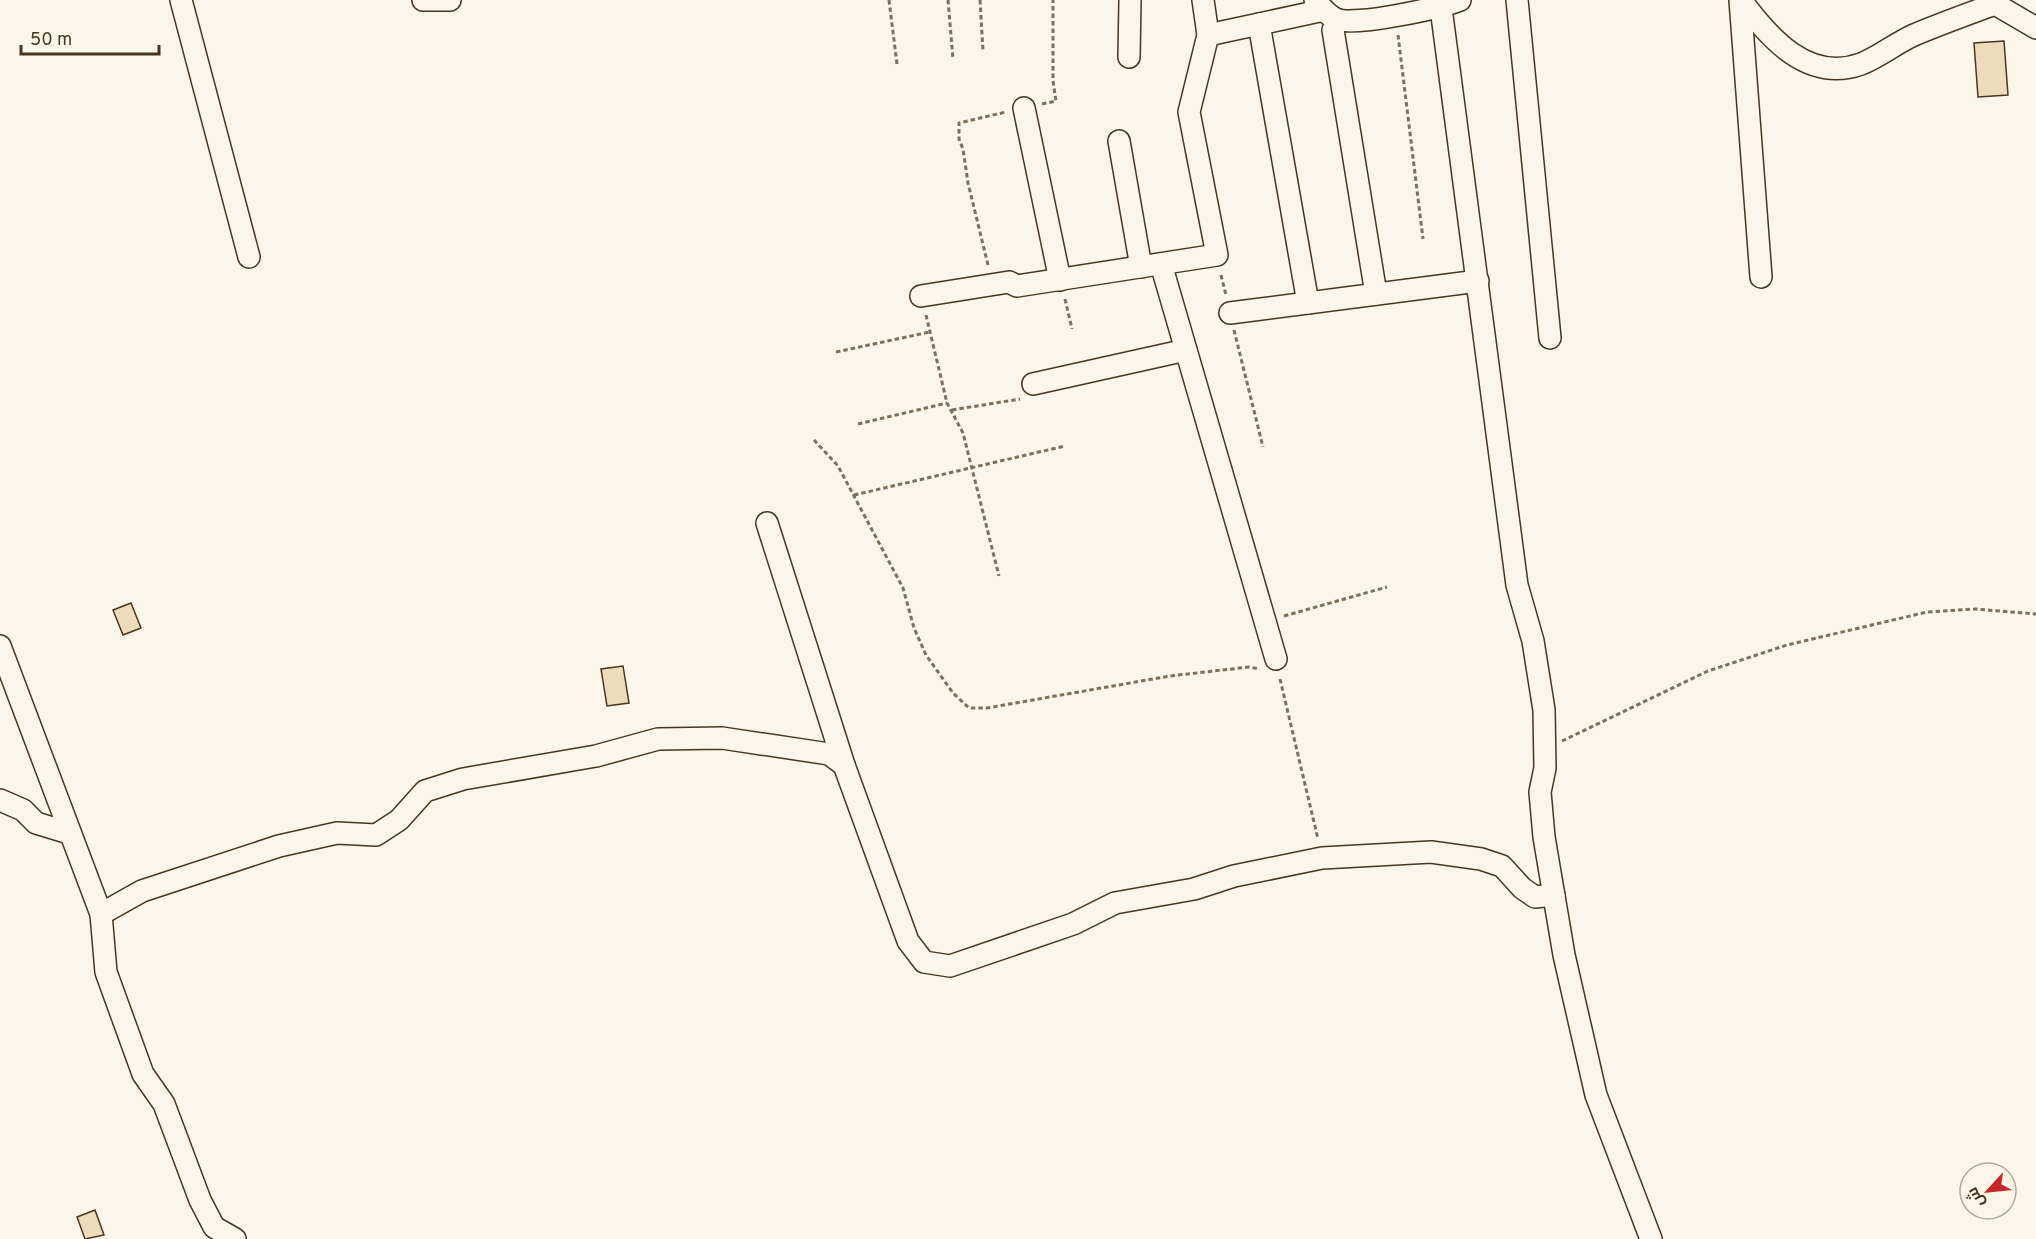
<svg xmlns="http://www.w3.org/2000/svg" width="2036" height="1239" viewBox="0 0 2036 1239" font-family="Overpass,Cairo,sans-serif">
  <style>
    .building { fill: #ecdcbc; stroke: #4a3520; stroke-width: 1.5 }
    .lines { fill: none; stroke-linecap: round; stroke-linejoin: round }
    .minor-casing { stroke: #4a3520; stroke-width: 24 }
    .path { stroke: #7f6f5c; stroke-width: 3; stroke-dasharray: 4.5 3; stroke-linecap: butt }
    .minor { stroke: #fbf6e9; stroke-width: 21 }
  </style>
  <rect width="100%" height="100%" fill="#fbf6e9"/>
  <g class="building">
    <path d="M2004 41 2008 95 1978 97 1974 43Z"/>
    <path d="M131 603 141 628 123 635 113 610Z"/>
    <path d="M623 666 629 703 607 706 601 669Z"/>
    <path d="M95 1210 104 1235 85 1239 77 1217Z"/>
  </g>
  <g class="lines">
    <defs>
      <g id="minor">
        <path d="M181 0 249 257"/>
        <path d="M423 0H450"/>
        <path d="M1315 0C1321 7 1327 15 1336 19 1353 27 1440 8 1460 0"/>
        <path d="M1517 0 1550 338"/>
        <path d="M1740 0 1761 277"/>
        <path d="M1741 0C1769 38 1808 83 1861 64 1879 57 1896 43 1914 35 1940 24 1968 14 1995 4L2036 28"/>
        <path d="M1441 8 1517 585 1533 641 1544 710 1545 768 1540 792 1544 837 1564 955 1596 1095 1651 1239"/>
        <path d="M1338 20 1333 30 1376 294"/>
        <path d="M1259 24 1308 303"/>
        <path d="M1208 35 1324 10"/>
        <path d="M1129 57 1130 0"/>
        <path d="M1024 108 1060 280"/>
        <path d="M1119 141 1141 267"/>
        <path d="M1161 264 1276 659"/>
        <path d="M921 296 1009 282 1017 286 1217 255 1189 112 1208 35 1203 0"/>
        <path d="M1230 313 1478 281"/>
        <path d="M1033 384 1186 350"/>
        <path d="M767 523 844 765"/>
        <path d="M0 646 101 914 106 972 143 1074 164 1104 200 1200 214 1227 235 1239"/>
        <path d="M0 800 23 810 36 823 69 833"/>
        <path d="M101 914 142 891 279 846 337 833 376 835 399 820 425 791 463 779 596 756 658 739 722 738 829 754 844 765 908 941 924 962 950 966 1073 924 1115 903 1194 889 1234 876 1322 858 1431 852 1481 859 1502 866 1522 888 1535 897 1554 895"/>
      </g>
    </defs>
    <use href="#minor" class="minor-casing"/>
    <g class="path">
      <path d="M889 0 897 64"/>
      <path d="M948 0 953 59"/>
      <path d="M980 0 983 51"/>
      <path d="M1398 35 1423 239"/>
      <path d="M1042 104 1056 101 1053 81V0"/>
      <path d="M988 265 968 183 963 149 959 139V123L1006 112"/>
      <path d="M1221 275 1226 295"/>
      <path d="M1065 299 1072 329"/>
      <path d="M926 315 947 403 963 433 999 576"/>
      <path d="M1234 330 1263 447"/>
      <path d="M836 352 930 332"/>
      <path d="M952 410 1020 399"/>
      <path d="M858 424 947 403"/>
      <path d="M814 440 838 466 903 588 914 628 926 655 953 693 969 708H987L1170 676 1249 667 1260 669"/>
      <path d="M854 495 1065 446"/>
      <path d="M1284 616 1387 587"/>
      <path d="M1280 679 1318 839"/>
      <path d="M1562 741 1708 671 1787 645 1927 612 1975 609 2036 614"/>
    </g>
    <use href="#minor" class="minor"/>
  </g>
  <g transform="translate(1988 1191) rotate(243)"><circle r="28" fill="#fbf6e9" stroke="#b4a999" stroke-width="1.5"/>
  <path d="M0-4.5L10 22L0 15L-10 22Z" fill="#c62828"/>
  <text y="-9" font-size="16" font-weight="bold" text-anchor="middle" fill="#4a3520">ش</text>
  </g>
  <path d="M21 45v9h138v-9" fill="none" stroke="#4a3520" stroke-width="3"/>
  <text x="30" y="45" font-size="18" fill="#4a3520" stroke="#fbf6e9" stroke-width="4.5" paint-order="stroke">50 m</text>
</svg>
